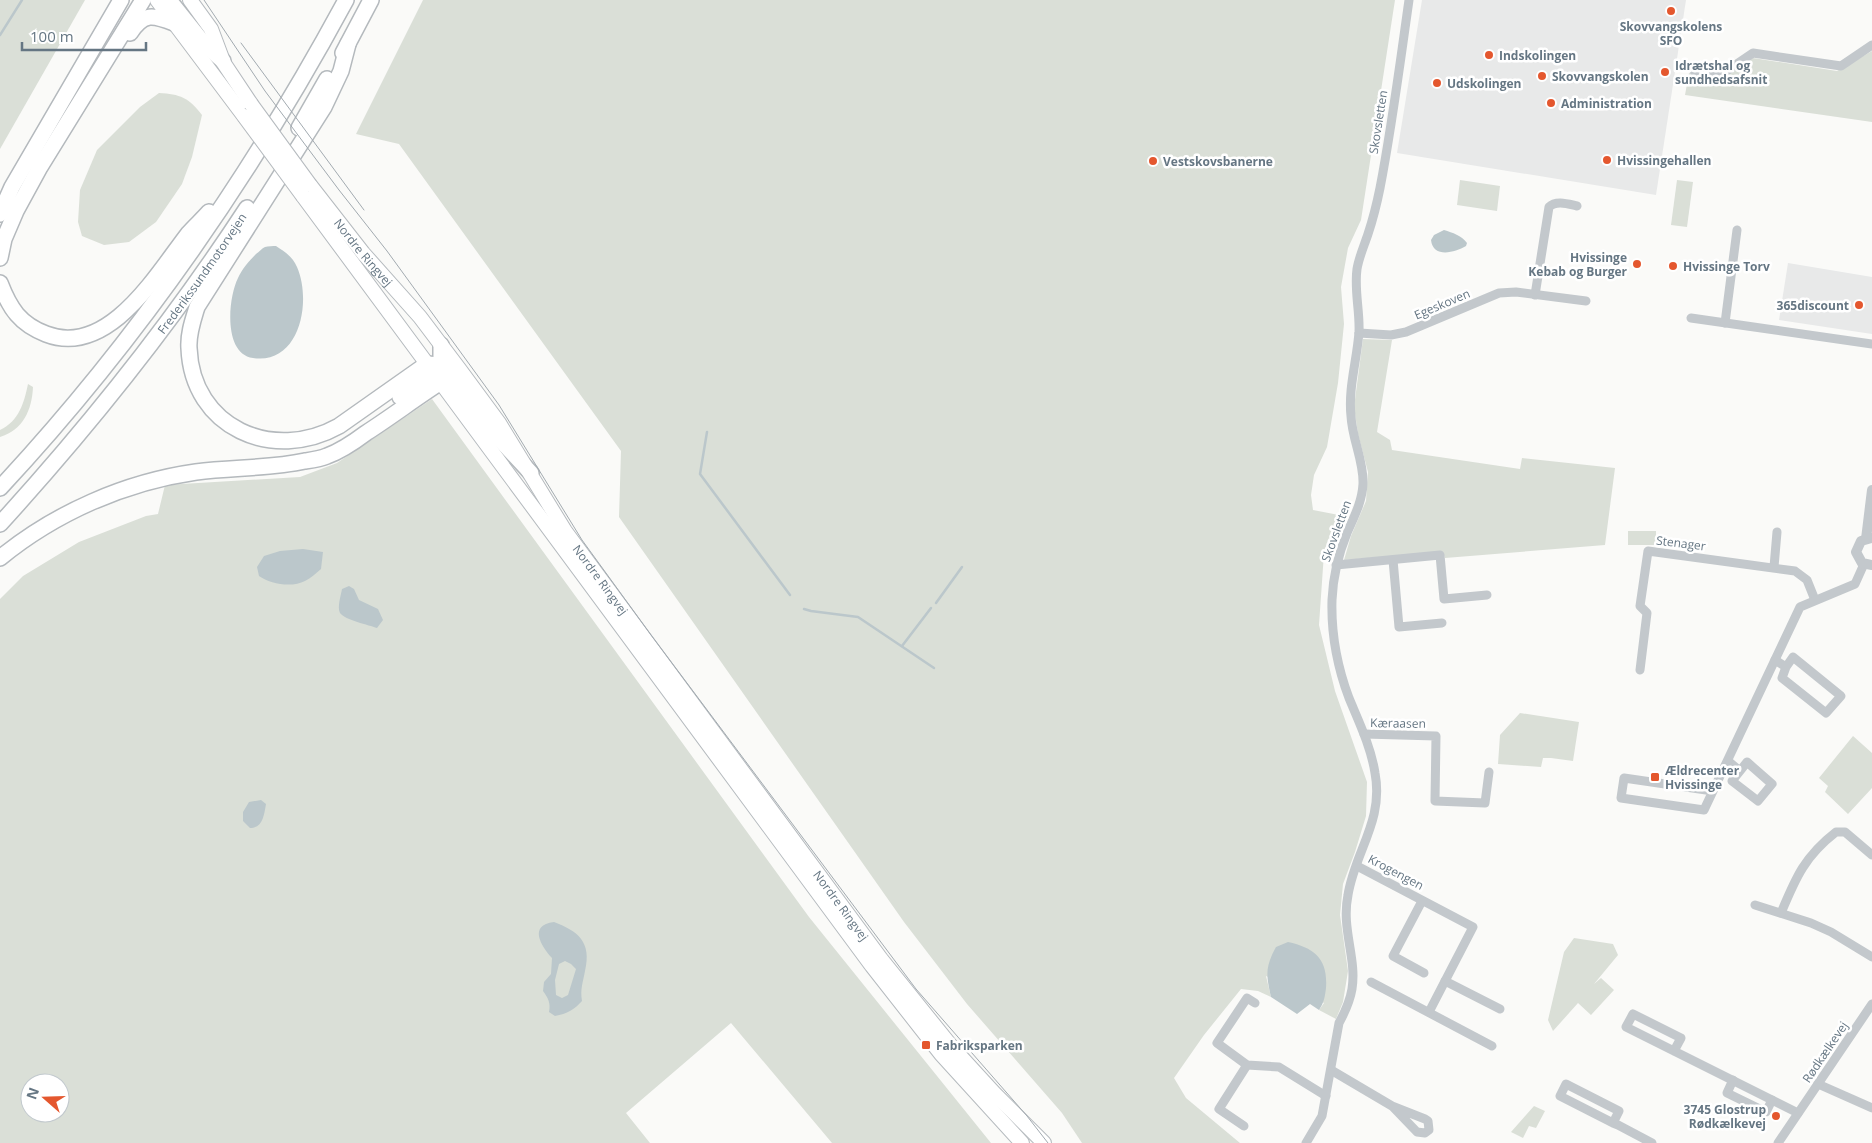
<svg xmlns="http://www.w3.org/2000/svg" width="1872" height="1143" viewBox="0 0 1872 1143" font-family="'Open Sans',sans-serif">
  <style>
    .built { fill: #e8e9e9 }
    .green { fill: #dadfd7; fill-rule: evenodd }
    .water { fill: #bbc7cb; fill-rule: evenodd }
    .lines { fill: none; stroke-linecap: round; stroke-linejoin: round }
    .stream { stroke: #bbc7cb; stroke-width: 2.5 }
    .primary-casing { stroke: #b5babe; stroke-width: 16 }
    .motorway-casing { stroke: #b4b9bd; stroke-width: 18 }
    .minor { stroke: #c3c8cc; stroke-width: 9 }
    .tertiary { stroke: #c3c8cc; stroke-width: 10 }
    .primary { stroke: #fff; stroke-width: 14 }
    .motorway { stroke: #fff; stroke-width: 15 }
    .tram { stroke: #a2aab0; stroke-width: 1 }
    .primary-bridge-casing { stroke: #b5babe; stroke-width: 16; stroke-linecap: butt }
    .primary-bridge { stroke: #fff; stroke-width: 14 }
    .poi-dot { fill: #e4572e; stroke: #fff; stroke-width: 2 }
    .labels { text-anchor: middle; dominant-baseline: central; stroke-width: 5; stroke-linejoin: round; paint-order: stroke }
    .poi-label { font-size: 12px; font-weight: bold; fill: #657683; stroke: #fff; text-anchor: start }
    .street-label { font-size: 12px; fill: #657683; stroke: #fff }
  </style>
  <rect width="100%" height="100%" fill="#fafaf8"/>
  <g class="built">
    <path d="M1422 0H1686L1656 195 1397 153Z"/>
    <path d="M1788 263 1872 277V334L1779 320Z"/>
  </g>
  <g class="green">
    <path d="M0 0H85L0 149Z"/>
    <path d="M423 0H1395L1361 220 1348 248 1341 287 1344 324 1338 383 1327 447 1314 475 1311 495 1313 510 1344 516 1324 553 1319 625 1335 691 1367 782 1366 816 1355 852 1343 884 1340 915 1348 971 1343 1002 1336 1019 1319 1010 1324 1003 1266 976 1271 997 1258 991 1241 989 1204 1035 1174 1078 1186 1098 1240 1143H1082L1062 1113 967 1004 904 922 619 517 621 451 399 144 356 134Z"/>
    <path d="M1872 51V122L1685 95 1689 73 1719 79 1753 58 1837 71Z"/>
    <path d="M159 93C180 94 189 98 202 115L192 157 182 184 156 222 129 242 104 245 82 236 78 222 80 190 97 150 140 107Z"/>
    <path d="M1460 180 1500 186 1497 211 1457 205Z"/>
    <path d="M1677 180 1693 182 1687 227 1671 225Z"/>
    <path d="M1363 339 1392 340 1377 432 1390 440 1392 450 1520 469 1522 458 1615 468 1605 545 1445 558 1443 552 1344 560 1351 536 1366 501 1368 472 1358 434 1354 407Z"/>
    <path d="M28 384 33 387C32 410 23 430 0 437V430C19 421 24 403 28 384Z"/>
    <path d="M432 399 809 917 991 1143H832L731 1023 626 1113 650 1143H0V599L23 576 79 542 146 516 158 514 165 485 300 477 337 463ZM30 1083H60V1113H30Z"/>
    <rect x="1628" y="531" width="28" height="14"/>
    <path d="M1520 713 1579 722 1573 761 1551 758H1543L1541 767 1498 764 1500 735Z"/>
    <path d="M1853 736 1872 753V788L1848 814 1825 792 1828 786 1819 778Z"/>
    <path d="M1574 938 1613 944 1618 955 1594 984 1601 978 1614 990 1591 1015 1578 1003 1553 1031 1548 1020 1564 952Z"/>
    <path d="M1534 1106 1545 1111 1536 1128 1529 1126 1523 1138 1511 1132Z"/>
  </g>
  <g class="water">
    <path d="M1444 230C1453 233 1461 235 1467 243L1466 246C1454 253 1433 258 1431 240L1434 235Z"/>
    <path d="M276 246C285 252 293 257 297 267 312 301 300 365 253 358 223 354 228 298 238 278 242 269 249 261 256 254 259 252 262 248 265 247 268 246 273 246 276 246Z"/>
    <path d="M303 549 323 552 321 569C316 573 311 578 305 581 292 588 270 584 259 576L257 567 264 556 280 551Z"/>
    <path d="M349 586 354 589 359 600 378 609 383 620 377 628C369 625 345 620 340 613 337 607 341 595 342 589Z"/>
    <path d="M261 800 266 804C264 815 263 828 250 828L243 821V812L249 802Z"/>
    <path d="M554 922C578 931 592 942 585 971 583 982 580 989 582 1001 575 1009 567 1014 555 1016L549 1012C551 1003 548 998 543 991L544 982 551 974 552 958C541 946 528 925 554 922ZM565 961 571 964 576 969 568 995 562 998 556 995 555 980 559 964Z"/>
    <path d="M1288 942C1315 948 1328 959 1326 988 1325 996 1324 1003 1319 1010L1310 1004 1297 1014 1271 997C1266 975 1265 967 1276 947Z"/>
  </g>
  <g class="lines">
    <g class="stream">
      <path d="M0 35 22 0"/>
      <path d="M707 432 700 474 790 595"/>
      <path d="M936 603 962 567"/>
      <path d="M804 609 811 611 858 617 934 668"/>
      <path d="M902 646 931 608"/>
    </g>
    <defs>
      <g id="primary">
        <path d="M157 0 244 116"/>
        <path d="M190 0 211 29 223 61"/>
        <path d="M217 53 251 104"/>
        <path id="s1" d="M310 185 363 253 420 317 460 370 499 423 565 531 881 959 951 1046 994 1093 1044 1143"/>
        <path d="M303 196 872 966 941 1054 1022 1143"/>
      </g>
      <g id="motorway">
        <path d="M169 0 205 45 223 61"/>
        <path d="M130 33C144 12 153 15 174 23"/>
        <path d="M348 44 341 71 324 107 197 307C193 320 188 334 189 348 192 428 273 463 339 426L427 364 441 365 489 428 531 473"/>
        <path d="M343 53 371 0"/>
        <path d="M299 128 327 79"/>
        <path d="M0 214 12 187 121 0"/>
        <path d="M0 258 4 239 16 211 40 167 143 0"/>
        <path d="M0 283C10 309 20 324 46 334 108 358 157 274 188 234 195 226 202 220 209 212"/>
        <path d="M400 397 434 372 441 365V345"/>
        <path d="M0 488C136 342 251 176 346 0"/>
        <path id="s2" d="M0 524C90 425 174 320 247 208"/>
        <path d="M0 558C55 513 125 482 196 472 232 467 268 469 305 461 312 460 320 459 327 456 341 451 354 442 366 433 391 417 416 398 441 382"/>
      </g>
    </defs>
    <use href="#primary" class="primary-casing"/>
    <use href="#motorway" class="motorway-casing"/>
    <g class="minor">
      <path d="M1694 71 1722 74 1753 53 1841 66 1872 45"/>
      <path d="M1535 295 1549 207C1556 200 1568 204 1577 206"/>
      <path d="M1691 318 1872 344"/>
      <path d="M1725 323 1737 230"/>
      <path d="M1359 333 1391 335 1406 332 1499 293 1516 292 1586 301"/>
      <path d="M1393 560 1399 627 1442 623"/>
      <path d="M1336 565 1440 555 1444 599 1487 595"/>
      <path d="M1774 567 1777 532"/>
      <path d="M1775 660 1786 667 1782 678 1826 713 1841 696 1793 657 1786 667"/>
      <path d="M1640 670 1647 613 1640 606 1648 551 1795 571 1807 580 1815 600"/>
      <path d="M1364 734 1436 736 1435 801 1485 803 1489 772"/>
      <path d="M1728 761 1740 771 1732 781 1758 801 1772 784 1747 762 1740 771"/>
      <path d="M1713 791 1624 778 1621 798 1704 810 1800 607 1855 584 1864 564"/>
      <path d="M1357 866 1473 927 1429 1012"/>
      <path d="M1422 901 1393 956 1424 973"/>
      <path d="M1755 905 1811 923 1831 932 1872 957"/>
      <path d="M1781 913C1796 877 1805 856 1836 832H1845L1872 855"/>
      <path d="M1445 981 1500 1009"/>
      <path d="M1371 982 1492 1046"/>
      <path d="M1255 1003 1247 998 1217 1043 1247 1065 1279 1067 1326 1096"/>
      <path d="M1674 1051 1681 1038 1633 1014 1626 1027 1798 1113"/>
      <path d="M1331 1070 1392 1106 1417 1132 1425 1133 1429 1130 1428 1121 1425 1119 1392 1106"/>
      <path d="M1733 1080 1727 1093 1766 1112 1772 1100"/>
      <path d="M1818 1084 1872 1108"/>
      <path d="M1613 1123 1619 1111 1566 1084 1560 1096 1613 1123 1618 1125 1652 1143"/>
      <path d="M1244 1126 1219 1109 1247 1065"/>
      <path d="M1306 1143 1322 1116 1339 1023C1345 1012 1350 1001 1352 989 1357 958 1341 929 1348 895 1355 851 1384 821 1375 773 1371 747 1359 722 1349 698 1337 666 1331 635 1332 600 1333 577 1338 555 1347 533 1354 517 1362 502 1363 484 1364 461 1352 439 1351 416 1348 388 1357 360 1359 332 1360 311 1354 290 1357 269 1359 257 1364 246 1368 234 1373 219 1377 203 1380 188 1392 126 1400 63 1409 0"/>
      <path d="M1778 1143 1872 1004"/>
    </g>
    <g class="tertiary">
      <path d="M1871 538 1861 541 1856 552 1862 563 1872 565"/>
      <path d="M1866 539 1872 490"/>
    </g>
    <use href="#primary" class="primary"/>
    <use href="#motorway" class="motorway"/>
    <g class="tram">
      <path d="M204 0 265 91 339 190 387 251 499 405 582 540 651 635 916 989 1027 1116 1048 1143"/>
      <path d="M241 43 364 210"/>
    </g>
    <defs>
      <g id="primary-bridge">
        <path d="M251 104 310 185"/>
        <path d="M244 116 303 196"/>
      </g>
    </defs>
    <use href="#primary-bridge" class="primary-bridge-casing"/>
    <use href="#primary-bridge" class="primary-bridge"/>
  </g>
  <g class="poi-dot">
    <circle cx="1671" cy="11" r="5"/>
    <circle cx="1489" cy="55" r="5"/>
    <circle cx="1665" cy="72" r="5"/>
    <circle cx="1542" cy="76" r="5"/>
    <circle cx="1437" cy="83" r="5"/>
    <circle cx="1551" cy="103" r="5"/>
    <circle cx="1607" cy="160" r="5"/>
    <circle cx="1153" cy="161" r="5"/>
    <circle cx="1637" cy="264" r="5"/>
    <circle cx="1673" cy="266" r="5"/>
    <circle cx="1859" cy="305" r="5"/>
    <rect x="1650" y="772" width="10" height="10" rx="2.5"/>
    <rect x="921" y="1040" width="10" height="10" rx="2.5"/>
    <circle cx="1776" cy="1116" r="5"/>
  </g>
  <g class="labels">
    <g class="poi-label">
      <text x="1671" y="26" text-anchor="middle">Skovvangskolens<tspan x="1671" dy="14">SFO</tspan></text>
      <text x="1499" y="55">Indskolingen</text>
      <text x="1675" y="65">Idrætshal og<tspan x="1675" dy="14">sundhedsafsnit</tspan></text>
      <text x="1552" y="76">Skovvangskolen</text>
      <text x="1447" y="83">Udskolingen</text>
      <text x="1561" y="103">Administration</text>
      <text x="1617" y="160">Hvissingehallen</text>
      <text x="1163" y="161">Vestskovsbanerne</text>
      <text x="1627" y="257" text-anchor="end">Hvissinge<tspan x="1627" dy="14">Kebab og Burger</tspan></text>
      <text x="1683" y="266">Hvissinge Torv</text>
      <text x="1849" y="305" text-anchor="end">365discount</text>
      <text x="1665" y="770">Ældrecenter<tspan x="1665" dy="14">Hvissinge</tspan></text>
      <text x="936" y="1045">Fabriksparken</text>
      <text x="1766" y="1109" text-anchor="end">3745 Glostrup<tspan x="1766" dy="14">Rødkælkevej</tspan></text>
    </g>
    <g class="street-label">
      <text transform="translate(1378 122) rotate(-81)">Skovsletten</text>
      <text stroke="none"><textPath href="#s1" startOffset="86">Nordre Ringvej</textPath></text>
      <text stroke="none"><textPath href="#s2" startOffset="322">Frederikssundmotorvejen</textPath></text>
      <text transform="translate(1442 304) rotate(-23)">Egeskoven</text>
      <text transform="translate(1336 531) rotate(-70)">Skovsletten</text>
      <text transform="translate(1681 543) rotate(7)">Stenager</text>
      <text stroke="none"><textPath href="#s1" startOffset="491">Nordre Ringvej</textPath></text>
      <text transform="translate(1398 723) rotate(1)">Kæraasen</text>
      <text transform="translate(1396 872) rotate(28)">Krogengen</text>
      <text stroke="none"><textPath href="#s1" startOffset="896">Nordre Ringvej</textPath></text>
      <text transform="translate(1825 1052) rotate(-56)">Rødkælkevej</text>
    </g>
  </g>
  <g transform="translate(45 1098) rotate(290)"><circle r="24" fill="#ffffff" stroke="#c1c8cd"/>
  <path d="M0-4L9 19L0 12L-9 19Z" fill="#e4572e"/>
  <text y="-8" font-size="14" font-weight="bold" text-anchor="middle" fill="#657683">N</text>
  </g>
  <path d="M22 42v8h124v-8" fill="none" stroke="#657683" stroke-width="2.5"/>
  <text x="30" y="42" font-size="15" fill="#657683" stroke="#ffffff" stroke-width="4" paint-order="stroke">100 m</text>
</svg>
